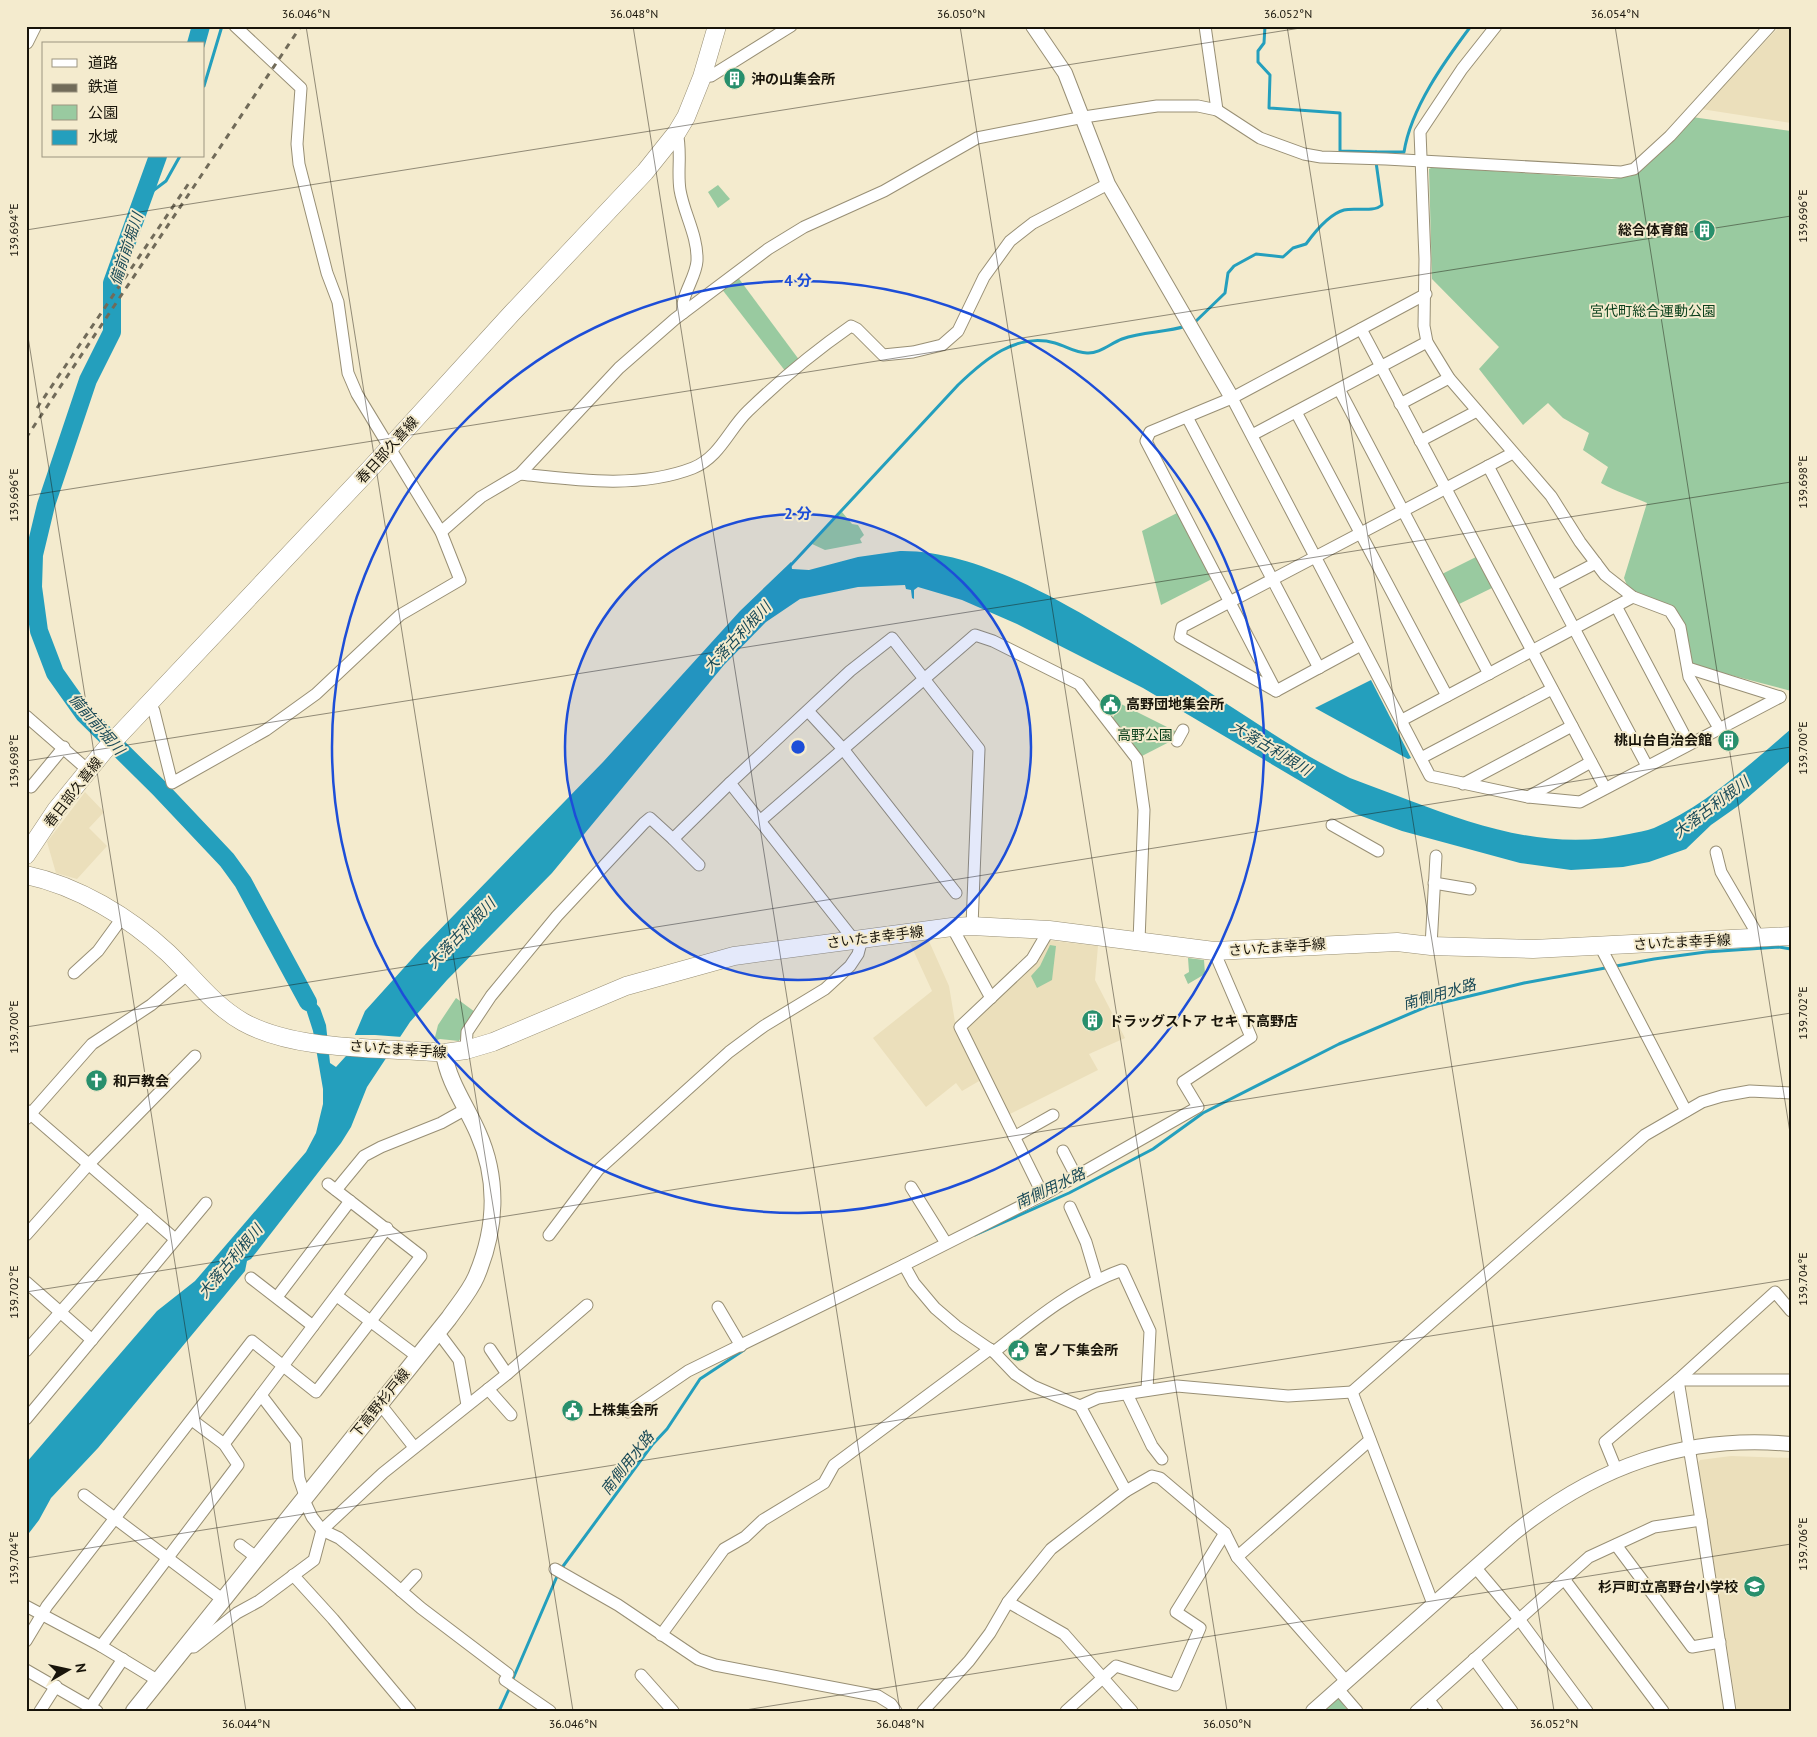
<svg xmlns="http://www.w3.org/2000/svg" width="1817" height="1737" viewBox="0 0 1817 1737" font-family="'PT Sans','Noto Sans JP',sans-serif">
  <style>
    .built { fill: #ebdfbb }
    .green { fill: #99caa0 }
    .water { fill: #249fbd }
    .pier { fill: #f4ebce }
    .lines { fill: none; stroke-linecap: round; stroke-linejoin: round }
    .stream { stroke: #249fbd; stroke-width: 3 }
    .river { stroke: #249fbd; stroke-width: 18 }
    .minor-casing { stroke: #988f75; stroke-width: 13 }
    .tertiary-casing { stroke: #988f75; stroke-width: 16 }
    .secondary-casing { stroke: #988f75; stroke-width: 18 }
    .primary-casing { stroke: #988f75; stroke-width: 19 }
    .minor { stroke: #fff; stroke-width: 11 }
    .tertiary { stroke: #fff; stroke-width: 14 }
    .secondary { stroke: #fff; stroke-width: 16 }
    .primary { stroke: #fff; stroke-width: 18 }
    .rail { stroke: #716b59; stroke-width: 3; stroke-dasharray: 6 6; stroke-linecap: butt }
    .ticks { fill: none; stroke: #18140a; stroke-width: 1; stroke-opacity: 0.45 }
    .ring { fill: none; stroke: #1d4ed8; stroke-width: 2.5 }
    .labels { text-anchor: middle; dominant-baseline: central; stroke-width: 4; stroke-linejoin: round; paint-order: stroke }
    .poi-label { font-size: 14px; font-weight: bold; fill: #18140a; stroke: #f4ebce; text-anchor: start }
    .park-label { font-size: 14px; fill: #093f1a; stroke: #f4ebce }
    .street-label { font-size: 14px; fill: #18140a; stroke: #f4ebce }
    .water-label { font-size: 15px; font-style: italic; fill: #1a4a57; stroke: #f4ebce }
    .centre { fill: #1d4ed8; stroke: #f4ebce; stroke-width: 2.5 }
    .ring-label { font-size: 15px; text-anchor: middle; font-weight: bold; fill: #1d4ed8; stroke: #f4ebce; stroke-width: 4; stroke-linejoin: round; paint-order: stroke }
    .neatline { fill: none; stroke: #18140a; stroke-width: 2 }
    .ticks-label { font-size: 12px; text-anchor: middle; fill: #18140a }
  </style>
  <rect width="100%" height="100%" fill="#f4ebce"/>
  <g class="built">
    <path d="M1780 26H1791V123L1701 109Z"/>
    <path d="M85 792 104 812 89 828 107 846 77 879 56 873 47 842Z"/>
    <path d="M928 939 949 986 956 1028 1046 940 1098 946 1095 980 1125 1038 1089 1054 1098 1070 1008 1115 986 1077 962 1091 956 1083 926 1107 873 1038 932 991 909 941Z"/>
    <path d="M1731 1456 1791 1458V1711H1737L1698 1463 1700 1460Z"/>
  </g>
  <g class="green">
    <path d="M1692 117 1791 131V691L1692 665 1674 608 1628 588 1624 578 1647 503C1631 496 1617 492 1601 483L1608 467 1583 450 1589 433 1563 418 1548 403 1523 425 1479 369 1499 347 1432 279 1429 169 1433 167 1612 179 1631 176 1646 166Z"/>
    <path d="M718 185 730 199 718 208 708 192Z"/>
    <path d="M737 276 800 361 786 372 721 288Z"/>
    <path d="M842 512 852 524 858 525 864 535 860 539 862 543 825 550 812 544Z"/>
    <path d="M1177 513 1212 579 1161 605 1142 531Z"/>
    <path d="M1476 557 1492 588 1455 606 1440 575Z"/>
    <path d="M1121 704 1179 733 1177 738 1142 756 1139 755 1112 719Z"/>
    <path d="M1050 945 1056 946 1052 980 1037 988 1031 976 1040 966Z"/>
    <path d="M1188 958 1204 960 1205 974 1188 984 1184 975 1189 972Z"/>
    <path d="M456 998 475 1012 459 1041 440 1039 434 1041 438 1025Z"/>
    <path d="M1337 1696 1348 1711H1321Z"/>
  </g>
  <g class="water">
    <path d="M900 551C967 550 1042 590 1099 624 1144 650 1187 677 1230 706 1269 731 1308 758 1350 778 1370 786 1391 793 1411 801 1482 828 1553 851 1629 834 1637 832 1646 831 1654 828 1705 806 1749 765 1791 729V760L1738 806 1711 825 1686 849 1649 862 1623 867 1571 870 1520 863 1402 831 1356 814 1143 688 1017 624 962 600 918 587 914 590V599L912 598 911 590 906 589 905 585 858 587 800 599 766 622 724 665 552 873 447 980 410 1022 367 1087 351 1127 341 1143 251 1259 247 1261 245 1271 98 1448 51 1498 39 1520 26 1537V1463L157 1311 195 1281 306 1152 316 1133 323 1104V1089L313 1031 297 981 320 1008 326 1025 330 1063 336 1067 346 1056 365 1011 420 950 603 762 740 611 791 562 792 569 809 570 858 557Z"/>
    <path d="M1371 680 1411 758 1408 759 1315 708Z"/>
  </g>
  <path class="pier" d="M352 1035H375L402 1037 390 1055 346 1051Z"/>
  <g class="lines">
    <g class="stream">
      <path d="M1265 26 1264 43 1258 51V62L1270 75 1269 108 1340 113V151L1376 152"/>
      <path d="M204 86 222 26"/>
      <path d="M1376 155V152H1404C1411 108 1444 62 1471 26"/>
      <path d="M142 199 166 181 180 156"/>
      <path d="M1194 323 1225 293 1228 273 1234 266 1256 254 1283 257 1293 248 1306 244C1314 233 1329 214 1344 210 1355 207 1373 213 1382 205L1376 162"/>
      <path d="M790 566 958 385C984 360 1016 332 1055 343 1066 346 1075 353 1087 353 1099 354 1111 343 1122 339 1143 331 1165 333 1186 326"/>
      <path d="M975 1235 1069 1193 1153 1149 1203 1113 1339 1044 1428 1006 1524 983 1654 959 1706 952 1779 947 1791 949"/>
      <path d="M561 1569 652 1445 667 1429 700 1379 744 1350"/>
      <path d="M512 1681 558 1574"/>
      <path d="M499 1711 510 1687"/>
    </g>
    <g class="river">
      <path d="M196 44 201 26"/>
      <path d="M158 156 112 283V332L88 380 46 505 34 555 33 587 39 631 55 673 84 714 159 788 227 860 243 882 308 1002"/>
    </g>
    <defs>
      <g id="minor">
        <path d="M1205 26 1217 110"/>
        <path d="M1496 26 1462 69 1420 132 1425 259 1424 326 1427 342 1449 378 1551 496 1580 542 1605 575 1633 597 1670 611 1680 627 1689 677 1719 728"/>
        <path d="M702 77 711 76 791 26"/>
        <path d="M677 132C682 152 677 171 680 190 684 214 698 236 697 261 696 278 680 296 683 313"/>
        <path d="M1361 329 1605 788"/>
        <path d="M1339 389 1489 674"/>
        <path d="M1232 398 1430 776 1528 797 1580 802 1780 697"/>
        <path d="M1400 404 1449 378"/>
        <path d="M1296 412 1447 696"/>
        <path d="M1187 417 1319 668"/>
        <path d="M1252 435 1427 342"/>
        <path d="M1420 441 1477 411"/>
        <path d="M1488 466 1647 766"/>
        <path d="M520 474C576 480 639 489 693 468 720 457 729 429 748 411 779 381 815 351 851 326L857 329 883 355 913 352 942 345 958 331 984 277 1010 241 1033 223 1108 184"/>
        <path d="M441 532 481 497 520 474 619 368 675 319 768 249 804 227 884 191 977 138 1084 117 1157 106H1198L1217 110 1260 138 1304 154 1321 157 1386 159 1621 172 1634 169 1670 136 1770 26"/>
        <path d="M1552 586 1596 563"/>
        <path d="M1616 606 1689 744"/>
        <path d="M1361 645 1276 691 1146 441 1150 432 1232 398 1426 294"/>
        <path d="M1688 668 1780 697"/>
        <path d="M1276 691 1180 637 1182 627 1513 453"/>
        <path d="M149 702 154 711 172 783 266 730 316 694 400 615 460 580 441 532 357 394 348 373 338 302 327 273 299 164 297 144 301 88 235 26"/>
        <path d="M808 711 843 749 956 893"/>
        <path d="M26 716 88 770"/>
        <path d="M1402 720 1633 597"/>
        <path d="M1177 741 1183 730"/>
        <path d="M1421 758 1552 689"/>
        <path d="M1463 784 1572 726"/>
        <path d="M31 787 64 747"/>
        <path d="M1528 797 1591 762"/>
        <path d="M760 821 975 635 993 641 1079 684 1137 759 1144 810 1139 941"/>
        <path d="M1332 825 1378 851"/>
        <path d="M673 839 699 865"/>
        <path d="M1716 852 1721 872 1759 937"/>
        <path d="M1434 883 1470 889"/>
        <path d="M952 927 991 998"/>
        <path d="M854 940 730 783 850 671 892 638 979 749 972 926"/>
        <path d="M1431 946 1436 856"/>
        <path d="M1600 946 1686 1111"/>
        <path d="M74 973 98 951 122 918"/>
        <path d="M466 1050 467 1032 491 996 557 916 644 823 650 818 673 839 730 783"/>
        <path d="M26 1110 175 1239"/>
        <path d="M26 1119 92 1044 151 1005 188 974"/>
        <path d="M1014 1137 1053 1115"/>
        <path d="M1063 1151 1076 1176"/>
        <path d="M911 1187 946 1243"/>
        <path d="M336 1190 364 1156 381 1147 441 1123 466 1109"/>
        <path d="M1043 1195 1198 1107 1183 1082 1251 1037 1214 951"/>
        <path d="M1070 1207 1086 1242 1097 1279"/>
        <path d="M26 1235 89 1164 195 1056"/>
        <path d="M549 1235 598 1170 729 1052 764 1026 825 989 850 966 858 954 862 939"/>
        <path d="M251 1278 313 1326"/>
        <path d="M26 1282 92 1340"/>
        <path d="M337 1296 418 1357"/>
        <path d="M277 1297 350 1201"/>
        <path d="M718 1307 741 1346"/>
        <path d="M438 1332 459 1360 467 1405"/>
        <path d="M490 1349 507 1374"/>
        <path d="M26 1351 147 1214"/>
        <path d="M994 1352C1034 1320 1074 1287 1122 1270L1150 1331 1147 1390"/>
        <path d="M488 1389 511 1415"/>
        <path d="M1127 1394 1152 1446 1162 1459"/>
        <path d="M261 1395 296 1441 299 1478 305 1496"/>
        <path d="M380 1404 414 1447"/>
        <path d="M1080 1406 1098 1398 1177 1386 1288 1396 1352 1392"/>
        <path d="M628 1412 688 1371 904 1265"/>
        <path d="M26 1419 206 1203"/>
        <path d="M224 1444 387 1228"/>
        <path d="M1616 1469 1605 1442 1678 1380H1791"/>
        <path d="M1126 1491 1152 1476 1160 1478 1225 1533 1237 1557 1346 1681"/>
        <path d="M84 1495 222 1599"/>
        <path d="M303 1498 312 1517 322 1530 339 1538 355 1551 421 1608 508 1674"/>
        <path d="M1701 1520 1730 1711"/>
        <path d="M240 1545 256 1557"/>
        <path d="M1616 1545 1692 1647 1720 1642"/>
        <path d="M1237 1557 1370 1440"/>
        <path d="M1475 1567 1519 1619 1587 1711"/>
        <path d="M555 1569 618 1605 698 1659 715 1665 878 1696 891 1704 896 1711"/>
        <path d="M293 1575 333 1619 410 1711"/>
        <path d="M1564 1579 1663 1711"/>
        <path d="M401 1591 416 1575"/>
        <path d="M1008 1602 1064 1634 1132 1711"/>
        <path d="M1433 1604 1352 1392 1645 1135 1702 1102 1722 1096 1750 1091 1791 1093"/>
        <path d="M26 1606 101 1646 157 1680"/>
        <path d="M661 1635 724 1549 745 1537 763 1520 824 1483 834 1465 990 1349"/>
        <path d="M26 1641 47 1606 252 1341 316 1392 421 1256 328 1184"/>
        <path d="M101 1646 238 1465 224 1444 192 1420"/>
        <path d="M186 1647H194L237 1613 259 1601 314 1560 322 1530 383 1473 507 1374 587 1305"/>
        <path d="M1474 1659 1512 1711"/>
        <path d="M26 1670 97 1711"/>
        <path d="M641 1675 673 1711"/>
        <path d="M505 1680 550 1711"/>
        <path d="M1338 1689 1357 1711"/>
        <path d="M1429 1700 1437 1711"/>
        <path d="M91 1706 123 1659"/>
        <path d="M40 1711 56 1686"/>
        <path d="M923 1711 969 1661 990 1633 1008 1602 1051 1549 1126 1491 1080 1406 1033 1386 1015 1374 994 1352 956 1326 935 1308 914 1283 904 1265 1043 1195 960 1027 1032 959 1049 930"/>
        <path d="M1066 1711 1116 1666 1175 1685 1200 1628 1176 1612 1225 1533"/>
        <path d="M1416 1711 1589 1557 1654 1527 1701 1520 1678 1380 1775 1292 1791 1311"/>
      </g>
      <g id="tertiary">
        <path d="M1033 26 1065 73 1108 184 1232 398"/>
        <path d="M26 42 34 26"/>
        <path d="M1313 1711 1514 1533C1596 1467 1685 1434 1791 1444"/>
      </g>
      <path id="secondary" d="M134 1711 449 1318C458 1305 470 1291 476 1277 496 1230 499 1180 478 1133 467 1107 448 1082 444 1053"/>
      <g id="primary">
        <path d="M26 855 56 810 104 751 369 470 512 313 645 172 677 132 686 117 702 77 717 26"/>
        <path d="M26 875C78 886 129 917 168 953 192 976 213 1005 243 1022 297 1052 383 1047 444 1053L466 1050 493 1042 626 986 734 956 952 927 972 926 1049 930 1214 951 1397 942 1431 946 1533 949 1791 936"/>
      </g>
    </defs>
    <use href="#minor" class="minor-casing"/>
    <use href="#tertiary" class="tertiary-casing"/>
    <use href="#secondary" class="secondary-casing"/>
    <use href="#primary" class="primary-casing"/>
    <use href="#minor" class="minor"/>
    <use href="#tertiary" class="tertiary"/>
    <use href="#secondary" class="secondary"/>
    <use href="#primary" class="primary"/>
    <g class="rail">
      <path d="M37 408 191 180"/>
      <path d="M26 438 301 26"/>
    </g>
  </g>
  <path class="ticks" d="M306 26 573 1711M633 26 900 1711M960 26 1227 1711M1287 26 1554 1711M1615 26 1791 1139M26 230 1313 26M26 324 246 1711M26 496 1791 216M26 761 1791 482M26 1027 1791 747M26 1292 1791 1013M26 1558 1791 1279M739 1711 1791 1544"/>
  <circle cx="798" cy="747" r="233" fill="#1d4ed8" fill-opacity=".12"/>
  <g class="ring">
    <circle cx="798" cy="747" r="233"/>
    <circle cx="798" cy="747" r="466"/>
  </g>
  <defs>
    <symbol id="building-disc" viewBox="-11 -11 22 22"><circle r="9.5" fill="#288f6c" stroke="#f4ebce"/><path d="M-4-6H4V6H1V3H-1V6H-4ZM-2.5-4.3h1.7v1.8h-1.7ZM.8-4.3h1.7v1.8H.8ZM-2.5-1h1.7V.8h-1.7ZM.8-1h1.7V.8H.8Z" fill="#fff"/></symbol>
    <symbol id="civic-disc" viewBox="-11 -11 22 22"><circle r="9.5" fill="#288f6c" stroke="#f4ebce"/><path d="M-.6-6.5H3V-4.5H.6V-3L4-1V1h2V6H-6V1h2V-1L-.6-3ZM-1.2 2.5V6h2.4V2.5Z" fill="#fff"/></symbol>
    <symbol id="church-disc" viewBox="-11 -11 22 22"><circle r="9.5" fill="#288f6c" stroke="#f4ebce"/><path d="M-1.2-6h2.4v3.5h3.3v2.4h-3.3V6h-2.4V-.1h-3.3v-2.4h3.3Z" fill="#fff"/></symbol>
    <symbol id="school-disc" viewBox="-11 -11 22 22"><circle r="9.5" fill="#288f6c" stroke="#f4ebce"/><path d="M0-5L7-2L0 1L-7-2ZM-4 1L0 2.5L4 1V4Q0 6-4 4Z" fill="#fff"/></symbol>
  </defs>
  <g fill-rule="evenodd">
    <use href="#building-disc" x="722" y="66" width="25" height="25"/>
    <use href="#building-disc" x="1692" y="218" width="25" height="25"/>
    <use href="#civic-disc" x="1098" y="692" width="25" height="25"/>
    <use href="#building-disc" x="1716" y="728" width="25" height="25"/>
    <use href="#building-disc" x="1080" y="1008" width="25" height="25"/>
    <use href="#church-disc" x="84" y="1068" width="25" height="25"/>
    <use href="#civic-disc" x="1006" y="1338" width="25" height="25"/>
    <use href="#civic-disc" x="560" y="1398" width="25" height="25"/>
    <use href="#school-disc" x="1742" y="1574" width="25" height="25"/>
  </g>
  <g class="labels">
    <g class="poi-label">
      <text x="751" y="79">沖の山集会所</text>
      <text x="1688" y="230" text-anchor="end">総合体育館</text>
      <text x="1126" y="704">高野団地集会所</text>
      <text x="1712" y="740" text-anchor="end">桃山台自治会館</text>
      <text x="1109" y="1021">ドラッグストア セキ 下高野店</text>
      <text x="113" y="1081">和戸教会</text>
      <text x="1034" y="1350">宮ノ下集会所</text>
      <text x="588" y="1410">上株集会所</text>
      <text x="1738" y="1587" text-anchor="end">杉戸町立高野台小学校</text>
    </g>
    <g class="park-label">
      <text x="1653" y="311">宮代町総合運動公園</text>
      <text x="1145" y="735">高野公園</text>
    </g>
    <g class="street-label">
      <text transform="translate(387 450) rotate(-48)">春日部久喜線</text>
      <text transform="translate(73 792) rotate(-52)">春日部久喜線</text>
      <text transform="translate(875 937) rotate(-7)">さいたま幸手線</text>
      <text transform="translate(1682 942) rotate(-3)">さいたま幸手線</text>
      <text transform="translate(1277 947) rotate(-4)">さいたま幸手線</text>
      <text transform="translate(398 1049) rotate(4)">さいたま幸手線</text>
      <text transform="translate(380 1403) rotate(-51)">下高野杉戸線</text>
    </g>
    <g class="water-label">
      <text transform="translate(126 249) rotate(-72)">備前前堀川</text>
      <text transform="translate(737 637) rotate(-47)">大落古利根川</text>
      <text transform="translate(97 724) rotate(49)">備前前堀川</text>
      <text transform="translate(1271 748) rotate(31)">大落古利根川</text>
      <text transform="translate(1711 807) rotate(-37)">大落古利根川</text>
      <text transform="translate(461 933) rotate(-46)">大落古利根川</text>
      <text transform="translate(1439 994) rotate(-16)">南側用水路</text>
      <text transform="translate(1050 1188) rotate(-25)">南側用水路</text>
      <text transform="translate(230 1261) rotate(-50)">大落古利根川</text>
      <text transform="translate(627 1463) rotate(-52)">南側用水路</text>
    </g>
  </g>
  <circle cx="798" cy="747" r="8" class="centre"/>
  <g class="ring-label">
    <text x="798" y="286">4 分</text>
    <text x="798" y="519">2 分</text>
  </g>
  <rect width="1817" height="1737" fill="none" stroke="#f4ebce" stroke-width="55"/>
  <rect x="42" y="42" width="162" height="115" fill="#f4ebce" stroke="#9c9580"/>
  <rect x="52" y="59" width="25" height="8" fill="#ffffff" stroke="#9c9580"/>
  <text x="88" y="68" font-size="15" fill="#18140a">道路</text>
  <rect x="52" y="84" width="25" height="8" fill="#716b59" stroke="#9c9580"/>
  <text x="88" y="92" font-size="15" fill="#18140a">鉄道</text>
  <rect x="52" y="105" width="25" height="15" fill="#99caa0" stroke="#9c9580"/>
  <text x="88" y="118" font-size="15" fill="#18140a">公園</text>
  <rect x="52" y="130" width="25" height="15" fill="#249fbd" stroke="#9c9580"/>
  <text x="88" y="142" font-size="15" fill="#18140a">水域</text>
  <g transform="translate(68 1670) rotate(81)" stroke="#f4ebce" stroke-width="4" paint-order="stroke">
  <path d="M0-4L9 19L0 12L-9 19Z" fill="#18140a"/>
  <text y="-8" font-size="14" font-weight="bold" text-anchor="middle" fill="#18140a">N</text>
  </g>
  <rect x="28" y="28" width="1762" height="1682" class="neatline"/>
  <g class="ticks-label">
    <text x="306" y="18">36.046°N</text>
    <text x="634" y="18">36.048°N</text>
    <text x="961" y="18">36.050°N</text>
    <text x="1288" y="18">36.052°N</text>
    <text x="1615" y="18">36.054°N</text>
    <text transform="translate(1803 216) rotate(-90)" y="4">139.696°E</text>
    <text transform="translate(14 230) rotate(-90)" y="4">139.694°E</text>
    <text transform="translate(1803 482) rotate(-90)" y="4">139.698°E</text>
    <text transform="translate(14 495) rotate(-90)" y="4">139.696°E</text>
    <text transform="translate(1803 748) rotate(-90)" y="4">139.700°E</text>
    <text transform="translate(14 761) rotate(-90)" y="4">139.698°E</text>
    <text transform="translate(1803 1013) rotate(-90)" y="4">139.702°E</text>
    <text transform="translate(14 1027) rotate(-90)" y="4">139.700°E</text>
    <text transform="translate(1803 1279) rotate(-90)" y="4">139.704°E</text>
    <text transform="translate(14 1292) rotate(-90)" y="4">139.702°E</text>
    <text transform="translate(1803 1544) rotate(-90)" y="4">139.706°E</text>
    <text transform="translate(14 1558) rotate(-90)" y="4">139.704°E</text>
    <text x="246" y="1728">36.044°N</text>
    <text x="573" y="1728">36.046°N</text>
    <text x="900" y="1728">36.048°N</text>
    <text x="1227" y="1728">36.050°N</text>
    <text x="1554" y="1728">36.052°N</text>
  </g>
</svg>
